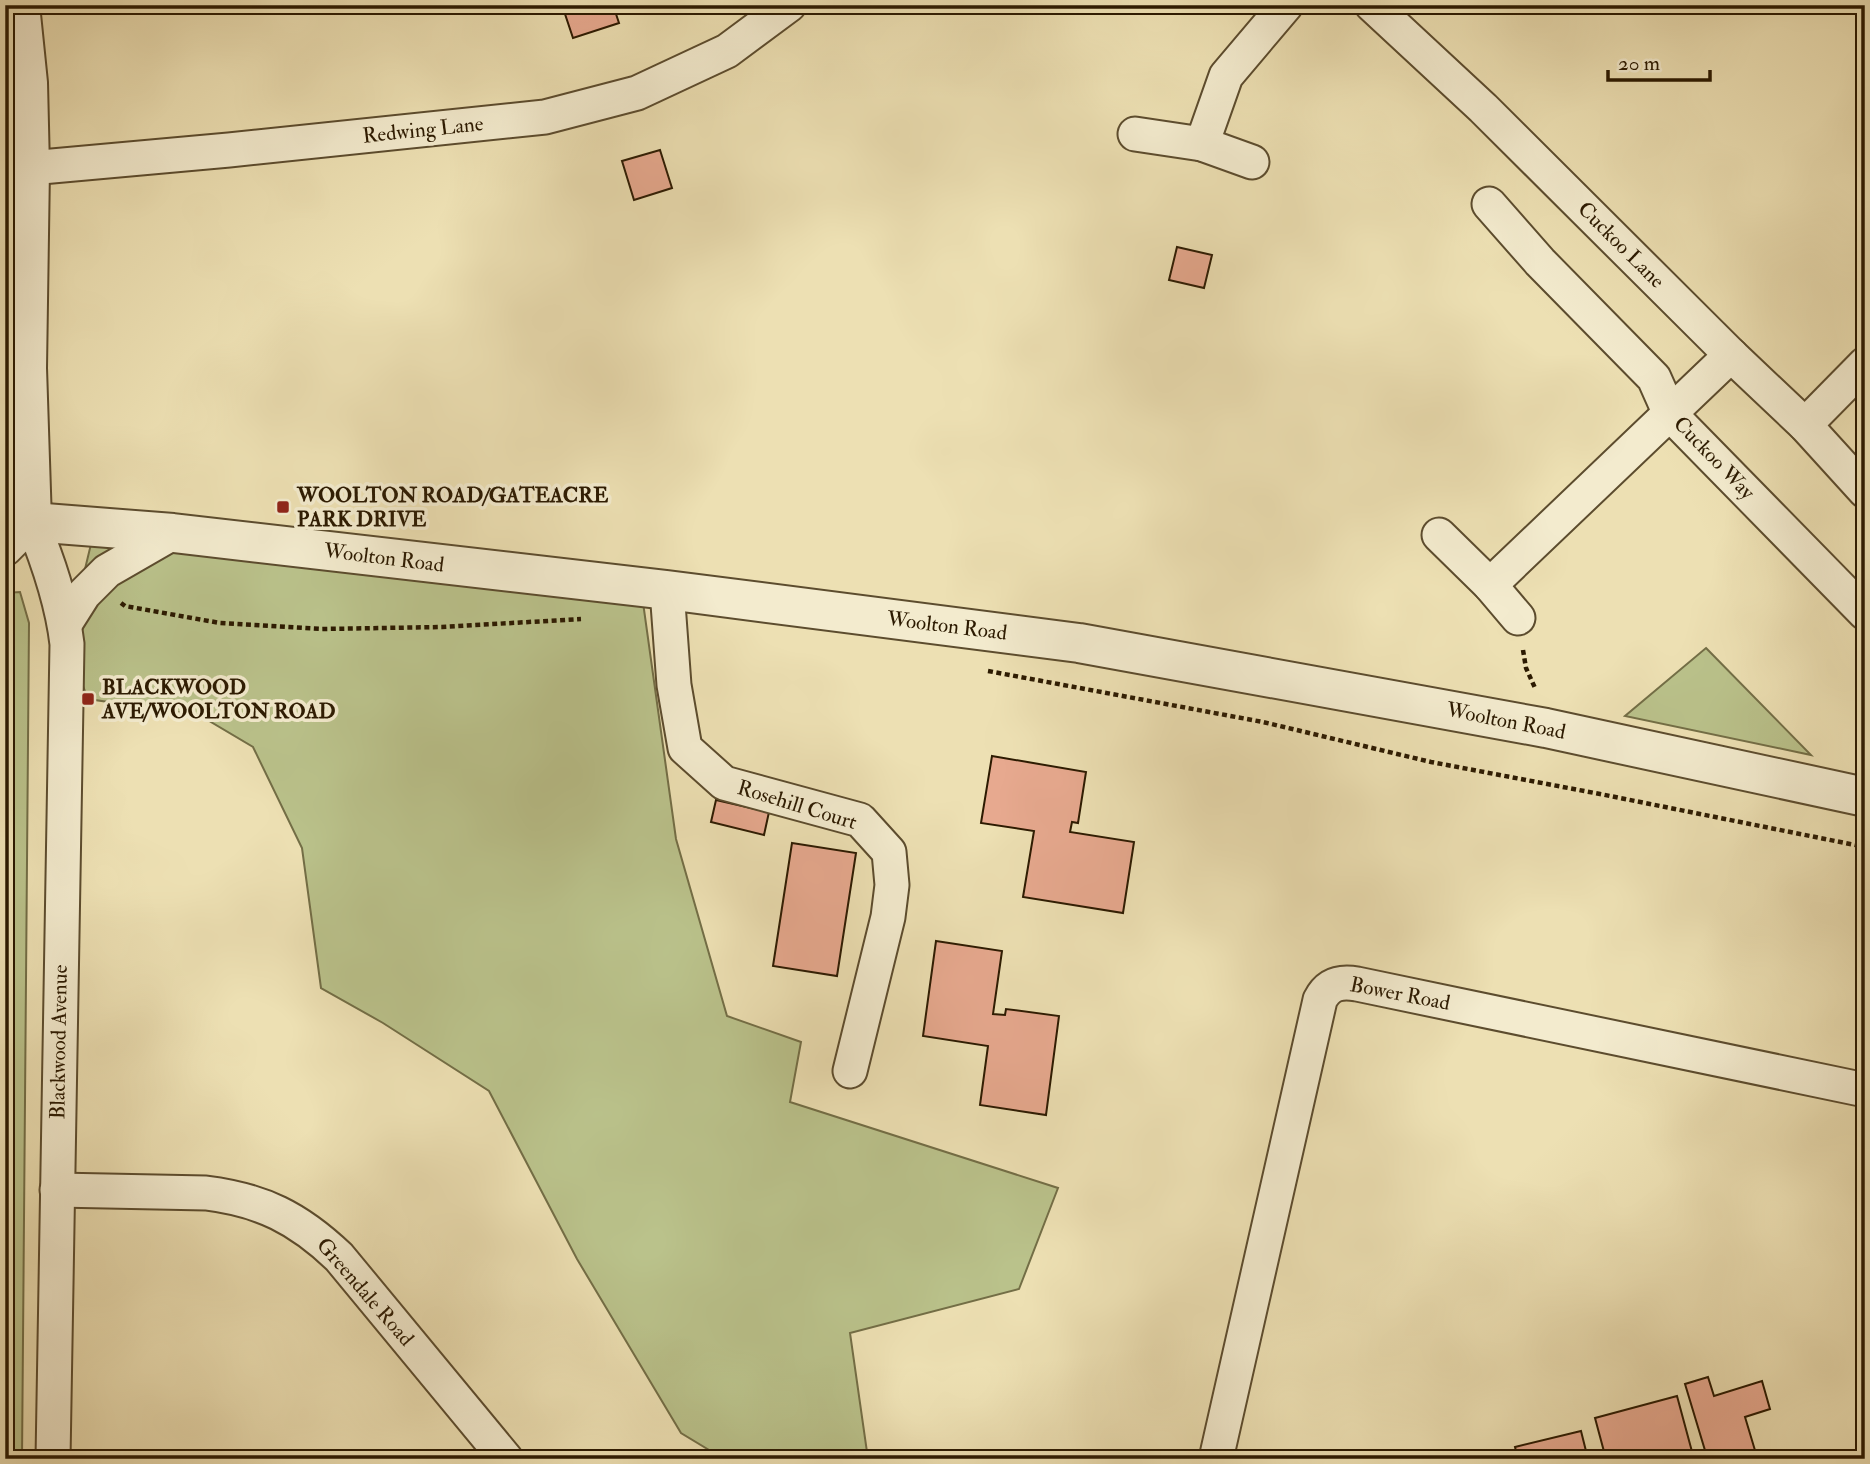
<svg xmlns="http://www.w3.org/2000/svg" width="1870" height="1464" viewBox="0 0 1870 1464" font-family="'IM FELL Double Pica',serif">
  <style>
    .green { fill: #bac28b; stroke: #736e46; stroke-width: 2 }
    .building { fill: #e7a98f; stroke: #2c1a01; stroke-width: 2 }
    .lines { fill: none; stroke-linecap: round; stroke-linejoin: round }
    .minor-casing { stroke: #5c4c2e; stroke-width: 37 }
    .tertiary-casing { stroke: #5c4c2e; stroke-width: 42 }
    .path { stroke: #2c1a01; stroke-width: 4.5; stroke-dasharray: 5 3.5; stroke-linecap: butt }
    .minor { stroke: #f3ebce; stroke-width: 33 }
    .tertiary { stroke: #f3ebce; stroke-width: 38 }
    .poi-dot { fill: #8f2418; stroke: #f3ebce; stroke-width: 2.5 }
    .labels { text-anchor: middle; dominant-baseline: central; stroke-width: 7; stroke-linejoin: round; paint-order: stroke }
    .street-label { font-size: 21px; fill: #2c1a01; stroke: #f3ebce }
    .poi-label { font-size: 21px; font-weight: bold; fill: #2c1a01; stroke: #f3ebce; text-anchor: start }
  </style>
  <rect width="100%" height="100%" fill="#ede0b3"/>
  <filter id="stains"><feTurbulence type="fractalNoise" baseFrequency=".00286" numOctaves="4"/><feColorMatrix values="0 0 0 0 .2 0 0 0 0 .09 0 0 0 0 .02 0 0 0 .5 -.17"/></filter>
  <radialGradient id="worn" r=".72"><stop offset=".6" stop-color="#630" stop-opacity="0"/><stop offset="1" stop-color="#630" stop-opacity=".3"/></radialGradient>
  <g class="green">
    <path d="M91 544 641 588 676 839 727 1016 801 1042 790 1102 1058 1188 1019 1289 850 1333 868 1459H724L681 1433 577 1259 489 1091 383 1023 321 988 302 848 253 747 199 715 88 699 67 644Z"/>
    <path d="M20 592 29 623 22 1459H5V593Z"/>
    <path d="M1706 648 1811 755 1625 716Z"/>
  </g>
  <g class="building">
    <path d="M562 5H613L619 23 573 38Z"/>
    <path d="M660 150 672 188 634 200 622 161Z"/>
    <path d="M1177 247 1212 255 1204 288 1169 280Z"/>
    <path d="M992 756 1086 772 1078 823 1072 822 1070 832 1134 842 1123 913 1023 897 1034 831 981 823Z"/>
    <path d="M716 800 769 812 764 835 711 822Z"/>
    <path d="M792 843 856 853 837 976 773 966Z"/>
    <path d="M936 941 1002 951 993 1014 1005 1015 1006 1009 1059 1016 1046 1115 980 1105 988 1046 923 1036Z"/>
    <path d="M1708 1377 1714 1396 1762 1381 1770 1409 1745 1417 1757 1457 1750 1459H1727L1725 1452 1707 1457 1685 1384Z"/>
    <path d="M1677 1396 1694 1459H1606L1595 1418Z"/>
    <path d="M1581 1431 1588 1459H1518L1515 1447Z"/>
  </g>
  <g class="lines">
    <defs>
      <g id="minor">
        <path d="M1372 5 1483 108 1731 355 1805 425 1865 491"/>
        <path d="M1135 134 1202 144 1252 162"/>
        <path d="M1202 144 1226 76 1286 5"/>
        <path d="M30 168 229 150 545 117 637 93 727 51 789 5"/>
        <path d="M1489 204 1540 262 1654 378 1670 414 1865 613"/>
        <path d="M1805 425 1865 364"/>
        <path d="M1439 535 1490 585 1518 618"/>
        <path d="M5 549 32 522C48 561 62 601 67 644L53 1459"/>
        <path d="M1490 585 1731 355"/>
        <path d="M667 590 674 685 685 748 724 783 860 820 889 852 892 885 888 917 850 1071"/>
        <path d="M65 624 84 594 107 571 173 533"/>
        <path d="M57 1190 206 1193C262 1200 298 1218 339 1257L506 1459"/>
        <path d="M1216 1459 1320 1000C1328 984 1340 981 1357 984L1865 1090"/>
      </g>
      <g id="tertiary">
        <path d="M20 5 28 83 30 168 27 368 32 522"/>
        <path d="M5 525 19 521 32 522 173 533 667 590 1079 643 1546 728 1865 797"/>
      </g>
    </defs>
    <use href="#minor" class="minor-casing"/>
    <use href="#tertiary" class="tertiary-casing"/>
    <g class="path">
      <path d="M121 603 125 606 220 623 322 629 442 627 581 619"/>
      <path d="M1523 650 1526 668 1535 688"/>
      <path d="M988 671 1263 722 1431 762 1600 794 1865 847"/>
    </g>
    <use href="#minor" class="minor"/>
    <use href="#tertiary" class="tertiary"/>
  </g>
  <g class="poi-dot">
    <rect x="276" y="500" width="14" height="14" rx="3.5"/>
    <rect x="81" y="692" width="14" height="14" rx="3.5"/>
  </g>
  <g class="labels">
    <g class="street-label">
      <text transform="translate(423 130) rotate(-6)">Redwing Lane</text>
      <text transform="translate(1621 245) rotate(45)">Cuckoo Lane</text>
      <text transform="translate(1714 458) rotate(46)">Cuckoo Way</text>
      <text transform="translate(384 558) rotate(7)">Woolton Road</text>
      <text transform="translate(947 626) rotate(7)">Woolton Road</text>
      <text transform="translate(1506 721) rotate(11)">Woolton Road</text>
      <text transform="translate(797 805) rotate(17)">Rosehill Court</text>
      <text transform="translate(1400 994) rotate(11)">Bower Road</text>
      <text transform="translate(59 1042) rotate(-89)">Blackwood Avenue</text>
      <text transform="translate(365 1292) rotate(49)">Greendale Road</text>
    </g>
    <g class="poi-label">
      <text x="297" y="495">WOOLTON ROAD/GATEACRE<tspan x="297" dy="24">PARK DRIVE</tspan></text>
      <text x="102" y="687">BLACKWOOD<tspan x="102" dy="24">AVE/WOOLTON ROAD</tspan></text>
    </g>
  </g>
  <rect width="1870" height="1464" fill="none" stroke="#ede0b3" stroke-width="28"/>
  <rect x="7" y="7" width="1856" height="1450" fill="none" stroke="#2c1a01" stroke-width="3.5"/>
  <rect x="14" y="14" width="1842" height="1436" fill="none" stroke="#2c1a01" stroke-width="2"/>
  <path d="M1608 70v10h102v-10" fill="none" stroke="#2c1a01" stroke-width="3.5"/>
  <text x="1618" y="70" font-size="21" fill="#2c1a01" stroke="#f3ebce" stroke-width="5" paint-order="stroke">20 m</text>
  <rect width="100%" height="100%" filter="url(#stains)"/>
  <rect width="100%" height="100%" fill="url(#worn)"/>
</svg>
